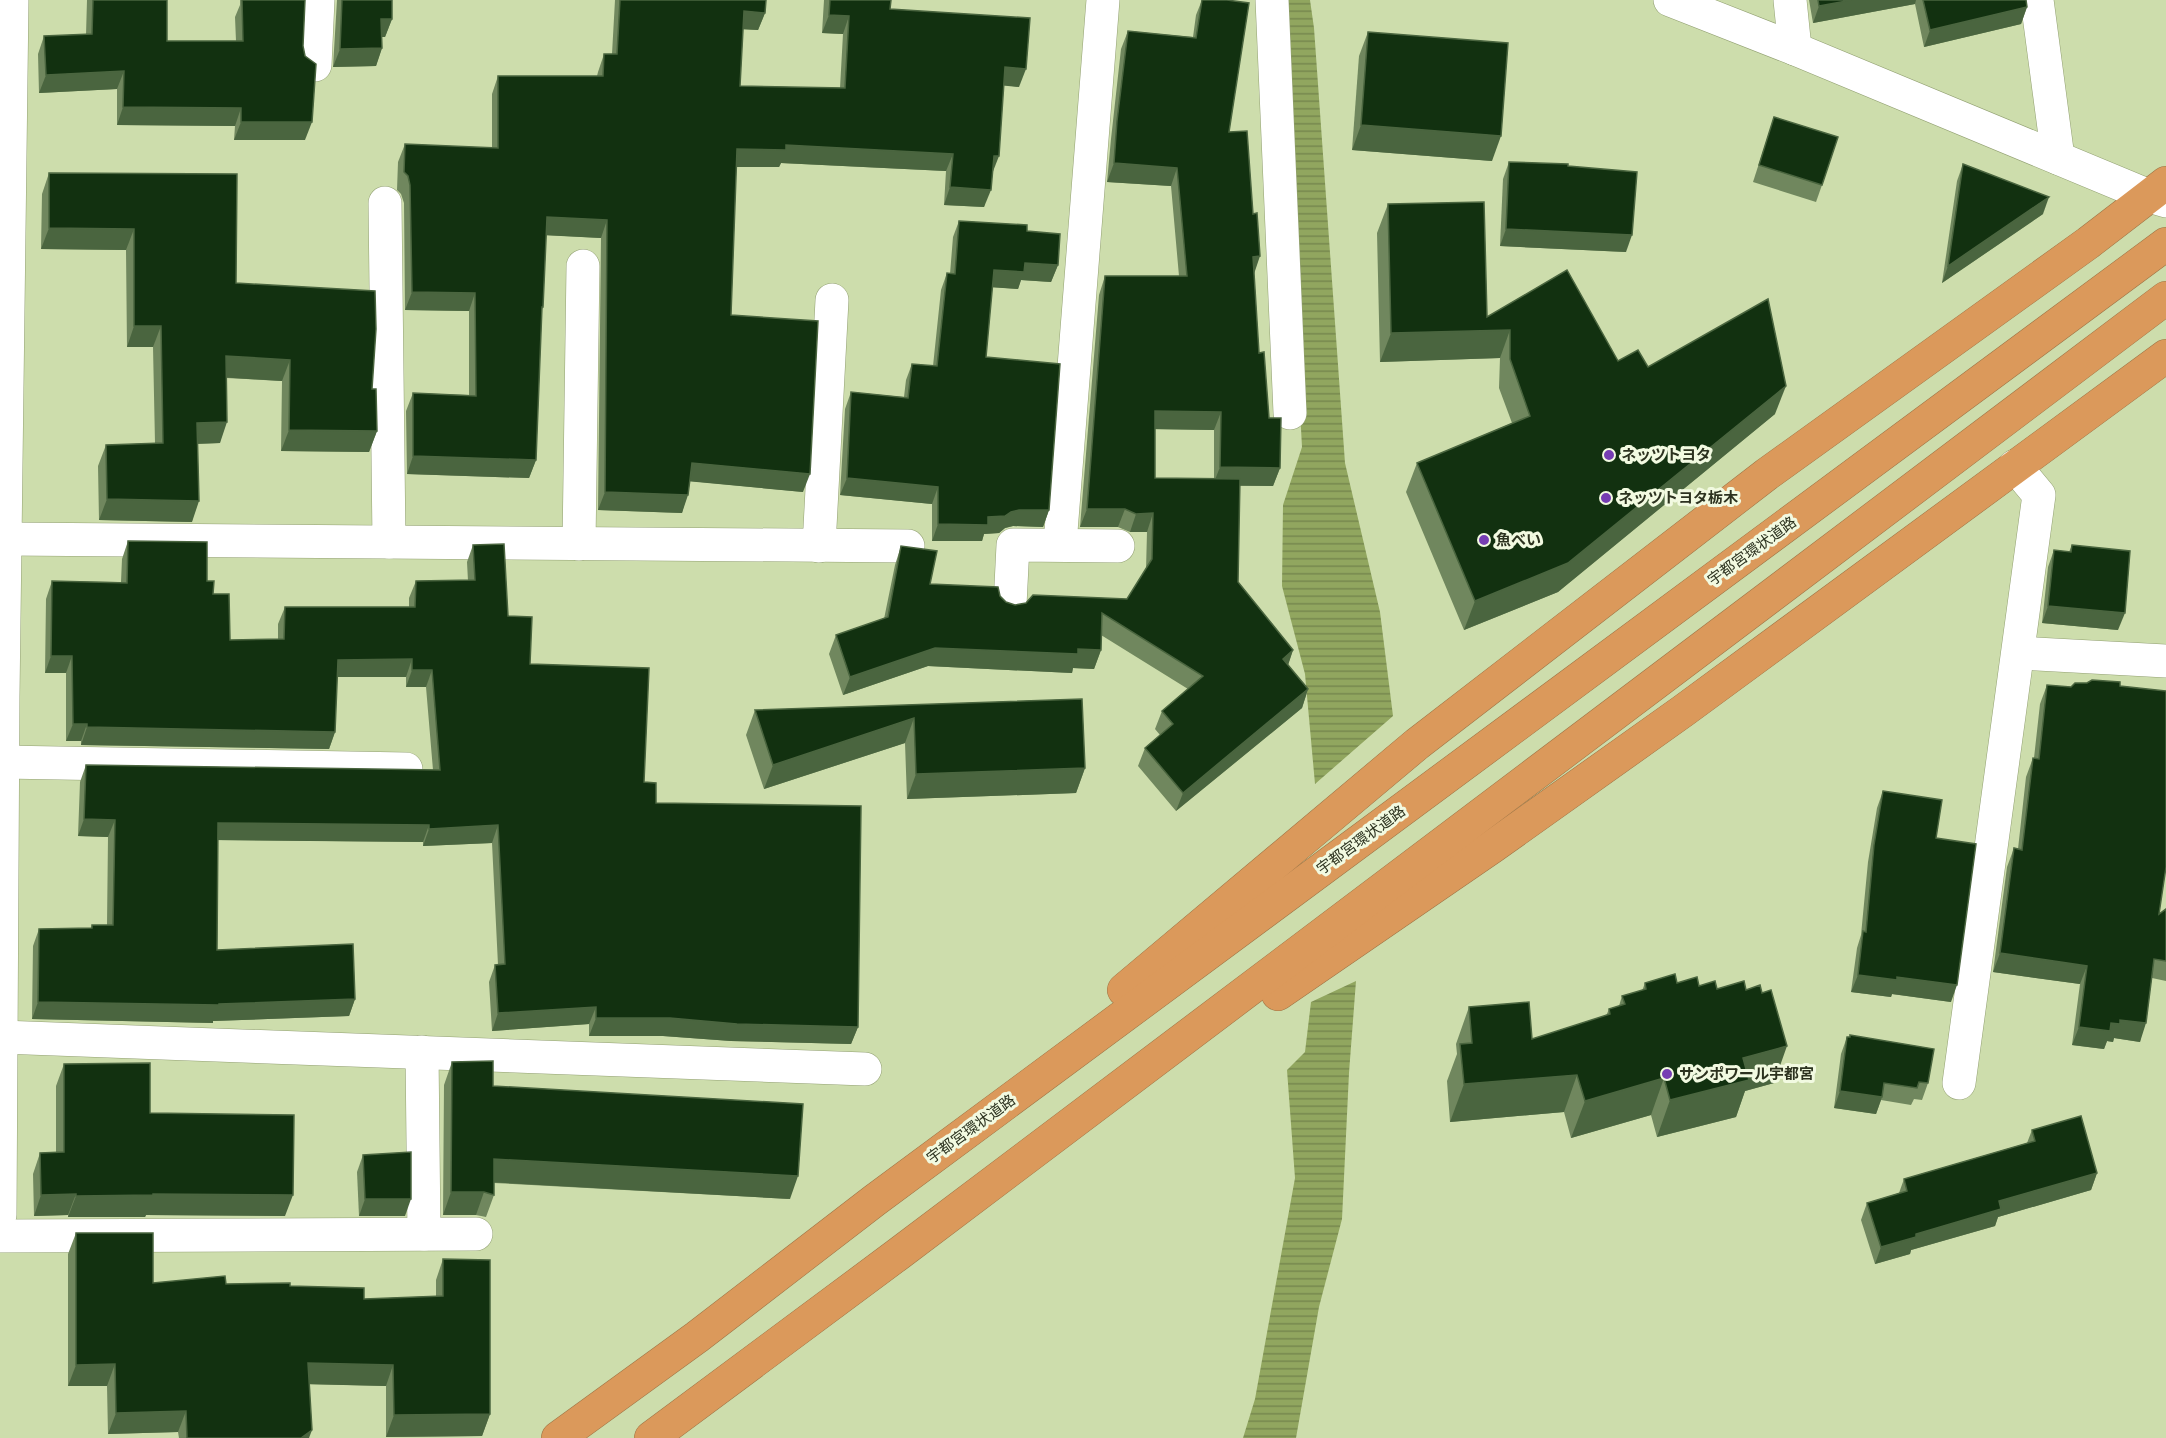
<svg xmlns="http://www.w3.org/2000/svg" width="2166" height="1438" viewBox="0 0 2166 1438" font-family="'Times New Roman','Noto Sans JP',serif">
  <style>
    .water { fill: url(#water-rules) }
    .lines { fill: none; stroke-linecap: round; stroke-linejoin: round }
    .minor-casing { stroke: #92a072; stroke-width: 34 }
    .highway-casing { stroke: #9e7546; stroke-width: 34 }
    .minor { stroke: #fff; stroke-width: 33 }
    .highway { stroke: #db995b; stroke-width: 33 }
    .wall { fill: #70875e; fill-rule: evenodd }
    .shaded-wall { fill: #4a653f }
    .building { fill: #123110; stroke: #4a653f; stroke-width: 1.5 }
    .poi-dot { fill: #763db3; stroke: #f2fae1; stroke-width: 2 }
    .labels { text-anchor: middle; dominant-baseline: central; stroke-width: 6; stroke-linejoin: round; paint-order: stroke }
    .poi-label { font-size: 15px; font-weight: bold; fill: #2c321f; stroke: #f2fae1; text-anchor: start }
    .street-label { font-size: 15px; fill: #2c321f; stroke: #f2fae1 }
  </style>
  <defs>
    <pattern id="water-rules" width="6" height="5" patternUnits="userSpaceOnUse" patternTransform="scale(1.5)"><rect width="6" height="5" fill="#91a65f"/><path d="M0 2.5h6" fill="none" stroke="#77884e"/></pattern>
  </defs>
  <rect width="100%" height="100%" fill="#cdddac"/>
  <g class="water">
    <path d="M1276 0H1310L1314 28 1345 463 1380 612 1393 716 1315 784 1305 674 1282 586 1283 505 1302 447 1279 17Z"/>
    <path d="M1356 981 1349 1073 1342 1219 1319 1307 1296 1438H1243L1255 1399 1295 1178 1287 1070 1305 1052 1311 1002Z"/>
  </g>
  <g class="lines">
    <defs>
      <g id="minor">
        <path d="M1272 0 1290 413"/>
        <path d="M1670 0 1795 49 2149 196 2166 201"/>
        <path d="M1790 0 1795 49"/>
        <path d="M2037 0 2058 158"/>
        <path d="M315 65 318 0"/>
        <path d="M385 203 389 542"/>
        <path d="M7 539 908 546"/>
        <path d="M579 544 583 266"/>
        <path d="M1060 544 1103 0"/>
        <path d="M819 546 832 300"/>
        <path d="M1010 605 1013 545 1118 546"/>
        <path d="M2019 653 2166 661"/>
        <path d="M3 762 406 769"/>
        <path d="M1 1037 865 1069"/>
        <path d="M422 1052 424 1234"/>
        <path d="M1959 1083 2039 495 2015 466"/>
        <path d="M0 1215 3 697 12 0"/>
        <path d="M0 1236 476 1234"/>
      </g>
      <g id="highway">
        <path d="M1124 990 1417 744 1767 474 2088 243 2166 183"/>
        <path d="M1278 994 1492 847 1683 711 2166 356"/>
        <path d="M558 1438 697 1337 875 1200 2166 244"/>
        <path d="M651 1438 897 1255 2166 298"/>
      </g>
    </defs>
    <use href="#minor" class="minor-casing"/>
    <use href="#highway" class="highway-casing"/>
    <use href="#minor" class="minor"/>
    <use href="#highway" class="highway"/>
  </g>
  <g class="wall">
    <path d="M87 0H167V41H236L235 17 240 5V0H305L303 46 305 140H234L235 126 117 125V89L39 93 38 54 44 36 86 35Z"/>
    <path d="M337 0H392V19L385 37H382V48L376 66 333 67Z"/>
    <path d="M615 0H766L765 13 758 30 743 29 740 86 840 88 843 34 822 33 824 0H891L890 9 1019 87 1004 85 992 174 984 207 944 205 946 171 781 163 779 167H736L731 315 803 492 690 481 682 513 598 510 601 238 546 235 543 307 541 312 536 460 529 478 407 474 406 411 413 393 469 395V311L405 310 404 203 401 194 397 190 398 162 405 144 492 148V94L498 76H597L598 72 604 54H612Z"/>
    <path d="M1202 0H1227L1229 132 1254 273 1259 353 1269 418 1280 468 1273 486H1239L1238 582 1293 650 1288 665 1308 689 1302 708 1176 811 1138 766 1145 748 1160 735 1155 729 1162 711 1188 689 1101 635V650L1094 669 1073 668 1072 673 928 666 843 695 829 654 836 635 884 619 895 565 901 546 930 584 1000 596 1006 602 1015 605 1127 599 1146 570 1147 532H1130L1118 527H1080L1099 295 1105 276H1179L1171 186 1107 182 1111 139 1121 49 1128 31 1193 37 1196 15ZM1155 429 1214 430V479L1155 478Z"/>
    <path d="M1809 0H2026L2027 7 2021 24 1924 47 1915 4 1813 23Z"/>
    <path d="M1368 32 1492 161 1352 150 1359 56Z"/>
    <path d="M1774 117 1822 185 1816 202 1753 182Z"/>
    <path d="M1509 162 1568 166 1626 252 1500 246 1503 179Z"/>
    <path d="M1963 164 2043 214 1942 283 1957 181Z"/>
    <path d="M49 173 236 283 372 389 377 431 369 452 281 451 282 381 226 378 220 443 198 444 192 522 99 520 98 466 106 445 155 443 153 347H127L126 250 41 249 42 194Z"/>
    <path d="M1388 204 1487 317 1618 361 1648 367 1775 414 1558 592 1464 630 1406 492 1417 463 1512 423 1499 388 1500 358 1380 362 1377 233Z"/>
    <path d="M959 221 1027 231 1058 265 1051 282 1021 280 1018 289 992 287 986 357 1049 510 1043 527 1013 526 1005 528 999 533 984 534 982 541H932V504L840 495 845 409 851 392 904 397 906 380 912 364 933 366 941 290 947 273 950 274 953 237Z"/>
    <path d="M128 541 207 581 213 594 230 640 278 639V624L285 607H409V598L416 581H468L467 562 473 545 530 664 644 782 656 803 858 1027 851 1044 731 1041 663 1036H589V1024L492 1031 489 982 495 965H498L492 843 423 846V842L218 840 217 950 355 999 349 1016 213 1021V1023L32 1019 33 946 39 929 91 928 92 925H107L108 837 78 836 80 782 86 765 433 770 426 687H406V677H337L335 732 329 749 81 745V741H66V673H45L46 599 52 581 121 582 122 559Z"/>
    <path d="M2072 545 2118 630 2042 623 2048 567 2054 550 2069 552Z"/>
    <path d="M2047 685 2071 687 2120 686 2159 914 2166 909V981L2152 978 2140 1042 2114 1038 2113 1042 2107 1041 2104 1049 2072 1045 2080 984 1993 972 2007 867 2014 848 2018 849 2026 777 2033 758H2034L2040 704Z"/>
    <path d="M1082 699 1085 768 1076 793 907 799 905 743 764 789 746 735 755 710Z"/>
    <path d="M1883 791 1936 838 1951 1002 1892 994 1891 997 1851 992 1857 948 1861 935 1868 862 1877 808Z"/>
    <path d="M1645 983H1677L1717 989 1774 1083 1745 1091 1736 1117 1657 1137 1651 1115 1571 1138 1564 1112 1450 1122 1447 1081 1457 1054 1456 1044 1469 1007 1532 1039 1606 1016 1609 1009 1619 1006 1622 996 1642 991Z"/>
    <path d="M1847 1037 1928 1083 1922 1100 1914 1099 1911 1105 1881 1100 1876 1114 1834 1108 1841 1054Z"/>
    <path d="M452 1062 493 1086 790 1199 494 1183V1195L486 1217 476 1215H443L444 1085Z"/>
    <path d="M64 1064 150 1113 285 1216 146 1215 145 1217H68V1215L34 1216 33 1174 40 1153 56 1152V1086Z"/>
    <path d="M2032 1130 2097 1173 2091 1190 1998 1217 1995 1226 1911 1250 1910 1254 1875 1264 1861 1220 1867 1203 1899 1193 1904 1179 2027 1143Z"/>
    <path d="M363 1155 405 1216H359L357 1172Z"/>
    <path d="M76 1233 153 1283 290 1286 364 1299 436 1296V1280L443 1259 490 1414 482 1436 386 1437V1386L309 1384V1438H179L178 1432 108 1434 107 1386H68V1254Z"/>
  </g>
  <g class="shaded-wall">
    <path d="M1852 0H1916L1915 4 1813 23 1819 6Z"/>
    <path d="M2027 7 2021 24 1924 47 1930 30Z"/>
    <path d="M744 11 765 13 758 30 738 29Z"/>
    <path d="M829 15 849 16 843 34 822 33Z"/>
    <path d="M381 19H392L385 37H375Z"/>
    <path d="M382 48 376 66 333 67 340 49Z"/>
    <path d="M1005 67 1026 69 1019 87 998 85Z"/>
    <path d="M124 71 117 89 39 93 46 75Z"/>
    <path d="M123 107 241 108 235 126 117 125Z"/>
    <path d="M241 122H312L305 140H234Z"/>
    <path d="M1361 125 1501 136 1492 161 1352 150Z"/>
    <path d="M786 145 953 154 946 171 781 163 779 167H731L737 149Z"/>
    <path d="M994 156H999L992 174Z"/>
    <path d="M1114 163 1177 168 1171 186 1107 182Z"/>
    <path d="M950 187 991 190 984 207 944 205Z"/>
    <path d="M2049 197 2043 214 1942 283 1948 266Z"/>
    <path d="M547 217 607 220 601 238 541 235Z"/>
    <path d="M49 228 134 229 126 250 41 249Z"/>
    <path d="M1506 229 1632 235 1626 252 1500 246Z"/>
    <path d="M1260 256 1254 274 1253 257Z"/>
    <path d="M1025 263 1058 265 1051 282 1021 280 1018 289 988 287 994 270Z"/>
    <path d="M412 292 475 293 469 311 405 310Z"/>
    <path d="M134 326H161L153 347H127Z"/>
    <path d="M1510 330 1500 358 1380 362 1391 333Z"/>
    <path d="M226 356 290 360 282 381 218 377Z"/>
    <path d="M1786 386 1775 414 1558 592 1464 630 1475 601Z"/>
    <path d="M1155 411 1221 412 1214 430 1148 429Z"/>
    <path d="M227 422 220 443 190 444 197 423Z"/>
    <path d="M289 430 377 431 369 452 281 451Z"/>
    <path d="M413 456 536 460 529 478 407 474Z"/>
    <path d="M692 463 810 474 803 492 686 481Z"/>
    <path d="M1220 467 1280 468 1273 486 1213 485Z"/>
    <path d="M847 478 938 487 932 504 840 495Z"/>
    <path d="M605 492 688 495 682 513 598 510Z"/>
    <path d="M107 499 199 501 192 522 99 520Z"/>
    <path d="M1087 509H1125L1118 527H1080Z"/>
    <path d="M1019 510H1049L1043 527 1013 526 1005 528 999 533 984 534 982 541H932L938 524 988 517Z"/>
    <path d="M1153 513 1147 532H1130L1136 514Z"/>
    <path d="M2048 606 2125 613 2118 630 2042 623Z"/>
    <path d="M935 648 1078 649 1101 650 1094 669 1073 668 1072 673 928 666 843 695 850 677Z"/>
    <path d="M1293 650 1287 668 1283 659Z"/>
    <path d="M51 656H72L66 673H45Z"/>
    <path d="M412 659 406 677H331L338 660Z"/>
    <path d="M412 670H432L426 687H406Z"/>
    <path d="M1308 689 1302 708 1176 811 1183 793Z"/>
    <path d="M914 718 905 743 764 789 773 765Z"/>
    <path d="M73 724H87L81 741H66Z"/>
    <path d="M87 727 335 732 329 749 81 745Z"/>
    <path d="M1085 768 1076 793 907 799 916 774Z"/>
    <path d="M84 819 115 820 108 837 78 836Z"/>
    <path d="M218 823 429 825 423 842 212 840Z"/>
    <path d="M498 825 492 843 423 846 429 829Z"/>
    <path d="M2000 953 2087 966 2080 984 1993 972Z"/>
    <path d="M1858 975 1897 977 1957 985 1951 1002 1892 994 1891 997 1851 992Z"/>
    <path d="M355 999 349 1016 213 1021V1023L32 1019 38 1002 219 1004Z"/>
    <path d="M596 1007 589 1024 492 1031 498 1013Z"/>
    <path d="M596 1018H670L858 1027 851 1044 731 1041 663 1036H589Z"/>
    <path d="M2120 1020 2146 1023 2140 1042 2114 1038 2113 1042 2107 1041 2104 1049 2072 1045 2079 1027 2111 1023Z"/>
    <path d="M1787 1046 1774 1083 1745 1091 1736 1117 1657 1137 1670 1100 1743 1058Z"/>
    <path d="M1577 1075 1564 1112 1450 1122 1464 1084Z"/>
    <path d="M1664 1078 1651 1115 1571 1138 1585 1101Z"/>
    <path d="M1840 1091 1882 1097 1876 1114 1834 1108Z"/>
    <path d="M494 1159 798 1176 790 1199 486 1182Z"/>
    <path d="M2097 1173 2091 1190 1998 1217 1995 1226 1911 1250 1910 1254 1875 1264 1881 1247 1999 1201Z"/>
    <path d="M451 1192H484L476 1215H443Z"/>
    <path d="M76 1194 68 1215 34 1216 41 1195Z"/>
    <path d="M153 1194 293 1195 285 1216 146 1215 145 1217H68L76 1196Z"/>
    <path d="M365 1199H411L405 1216H359Z"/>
    <path d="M308 1363 393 1365 386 1386 300 1384Z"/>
    <path d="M115 1364 107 1386H68L76 1365Z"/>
    <path d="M186 1411 178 1432 108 1434 116 1413Z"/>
    <path d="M490 1414 482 1436 386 1437 394 1415Z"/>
    <path d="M312 1430 309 1438H301Z"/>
  </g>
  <g class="building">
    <path d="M93 0H167V41H243L242 0H305L303 46 305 56 316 64 312 122H241V108L123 107 124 71 46 75 44 36 92 34Z"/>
    <path d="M342 0H392V19H381L382 48 340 49Z"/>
    <path d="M620 0H766L765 13 744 11 740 86 845 88 849 16 829 15 830 0H891L890 9 1030 18 1026 69 1005 67 999 156H994L991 190 950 187 953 154 786 145V150L737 149 731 315 818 321 810 474 692 463 688 495 605 492 607 220 547 217 543 307H542L536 460 413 456V393L476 396 475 293 412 292 410 185 408 176 404 172 405 144 498 148V76H603L604 54H617Z"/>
    <path d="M1202 0H1227L1249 3 1229 132 1247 131 1253 214 1257 213 1260 256 1253 257 1259 353 1264 352 1269 418H1281L1280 468 1220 467 1221 412 1155 411V478L1240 479 1238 582 1293 650 1283 659 1308 689 1183 793 1145 748 1173 724 1162 711 1203 676 1102 613 1101 650 1078 649V654L935 648 850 677 836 635 888 617 901 546 937 551 930 584 998 587 1000 596 1006 602 1015 605 1026 603 1033 595 1127 599 1152 559 1153 513 1136 514 1125 509H1087L1105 276H1187L1177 168 1114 163 1117 121 1128 31 1196 38Z"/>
    <path d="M1818 0H1852L1819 6Z"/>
    <path d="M1923 0H2026L2027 7 1930 30Z"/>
    <path d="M1368 32 1508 43 1501 136 1361 125Z"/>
    <path d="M1774 117 1838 137 1822 185 1759 165Z"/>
    <path d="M1509 162 1568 164V166L1637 172 1632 235 1506 229Z"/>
    <path d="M1963 164 2049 197 1948 266Z"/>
    <path d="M49 173 237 174 236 283 375 291 376 329 372 389H376L377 431 289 430 290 360 226 356 227 422 197 423 199 501 107 499 106 445 163 443 161 326H134V229L49 228Z"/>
    <path d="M1484 202 1487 317 1567 270 1618 361 1638 350 1648 367 1768 299 1786 386 1568 563 1475 601 1417 463 1530 416 1510 359V330L1391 333 1388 204Z"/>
    <path d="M959 221 1027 225V231L1060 234 1058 265 1025 263 1024 272 994 270 986 357 1060 364 1049 510H1019L1011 512 1005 516 988 517V525L938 524V487L847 478 851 392 908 398 912 364 937 366 947 273 955 274Z"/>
    <path d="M128 541 207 542V581H214L213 594H229L230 640 284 639 285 607H415L416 581 475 580 473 545 504 544 508 616 532 617 530 664 649 668 644 782 656 783V803L861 806 858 1027 737 1024 670 1018H596V1007L498 1013 495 965 505 964 498 825 429 829V825L218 823 217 950 353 944 355 999 219 1004V1005L38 1002 39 929 92 928V925H113L115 820 84 819 86 765 440 770 432 670H412V659L338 660 335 732 87 727V724H73L72 656H51L52 581 127 583Z"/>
    <path d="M2072 545 2130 551 2125 613 2048 606 2054 550 2071 552Z"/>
    <path d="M2092 680 2120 682V686L2166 691V867L2159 914 2166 909V961L2154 959 2146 1023 2120 1020V1024L2111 1023 2110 1031 2079 1027 2087 966 2000 953 2014 848 2022 850 2033 758 2039 759 2047 685 2071 687 2075 683H2087Z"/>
    <path d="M1082 699 1085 768 916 774 914 718 773 765 755 710Z"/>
    <path d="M1883 791 1942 800 1936 838 1976 844 1957 985 1897 977V980L1858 975 1863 931 1866 932 1874 845Z"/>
    <path d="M1675 974 1677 983 1697 977 1699 986 1715 981 1717 989 1744 981 1746 990 1760 985 1762 993 1771 990 1787 1046 1743 1058 1749 1080 1670 1100 1664 1078 1585 1101 1577 1075 1464 1084 1460 1044 1472 1043 1469 1007 1529 1002 1532 1039 1610 1014 1609 1009 1625 1004 1622 996 1646 989 1645 983Z"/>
    <path d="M1850 1035 1934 1049 1928 1083 1919 1082 1917 1088 1884 1083 1882 1097 1840 1091 1847 1037H1850Z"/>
    <path d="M493 1061V1086L803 1104 798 1176 494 1159V1195L484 1192H451L452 1062Z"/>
    <path d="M150 1063V1113L294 1115 293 1195 153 1194V1195L76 1196V1194L41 1195 40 1153 64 1152V1064Z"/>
    <path d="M2081 1116 2097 1173 1999 1201 2001 1209 1916 1234V1237L1881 1247 1867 1203 1907 1191 1904 1179 2035 1141 2032 1130Z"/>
    <path d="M411 1152V1199H365L363 1155Z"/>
    <path d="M76 1233H153V1283L225 1276 226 1284 290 1283V1286L364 1288V1299L443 1296V1259L490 1260V1414L394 1415 393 1365 308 1363 312 1430 301 1438H187L186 1411 116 1413 115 1364 76 1365Z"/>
  </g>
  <g class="poi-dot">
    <circle cx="1609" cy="455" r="6"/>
    <circle cx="1606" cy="498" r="6"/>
    <circle cx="1484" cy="540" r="6"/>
    <circle cx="1667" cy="1074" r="6"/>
  </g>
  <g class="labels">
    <g class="poi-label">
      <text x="1621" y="455">ネッツトヨタ</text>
      <text x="1618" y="498">ネッツトヨタ栃木</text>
      <text x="1496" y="540">魚べい</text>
      <text x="1679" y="1074">サンポワール宇都宮</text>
    </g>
    <g class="street-label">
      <text transform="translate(1752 551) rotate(-36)">宇都宮環状道路</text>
      <text transform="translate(1361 840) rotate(-36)">宇都宮環状道路</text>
      <text transform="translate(971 1129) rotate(-36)">宇都宮環状道路</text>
    </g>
  </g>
</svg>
